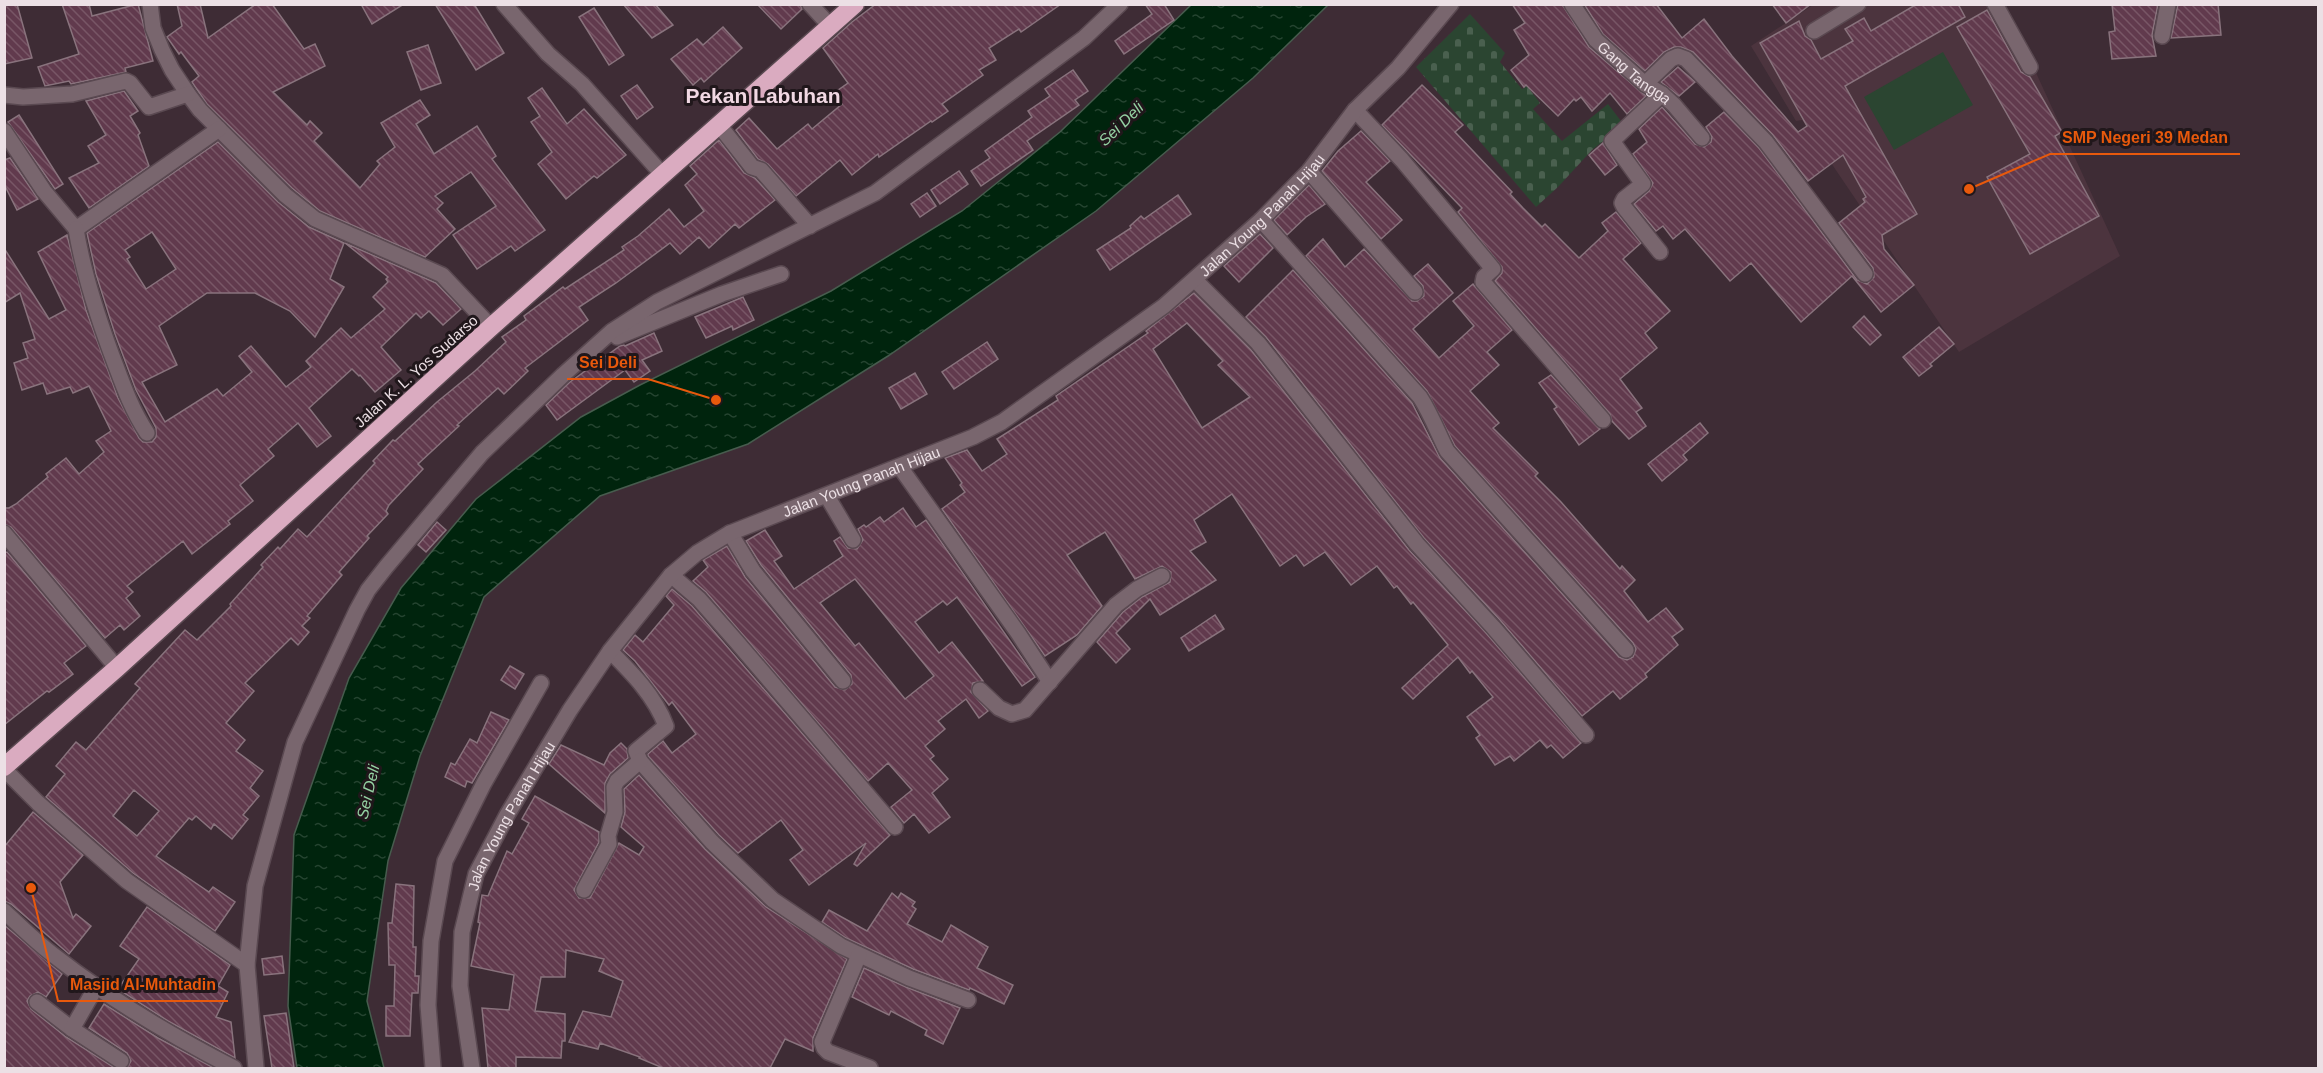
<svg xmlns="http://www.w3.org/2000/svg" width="2323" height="1073" viewBox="0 0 2323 1073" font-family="Helvetica,sans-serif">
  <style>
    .built { fill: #4c343e }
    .cemetery { fill: url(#cemetery-stones) }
    .pitch { fill: #2b4531 }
    .water { fill: url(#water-ripples); stroke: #475c4e; stroke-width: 1.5 }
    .building { fill: url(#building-back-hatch); stroke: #89737d; stroke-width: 1.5; fill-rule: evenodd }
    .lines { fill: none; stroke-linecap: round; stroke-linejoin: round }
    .minor-casing { stroke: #5a4951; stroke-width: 18 }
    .highway-casing { stroke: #5a4951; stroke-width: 21 }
    .minor { stroke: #79666e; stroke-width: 15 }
    .highway { stroke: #daabc0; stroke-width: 18 }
    .labels { text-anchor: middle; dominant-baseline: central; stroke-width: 6; stroke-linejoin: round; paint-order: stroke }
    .street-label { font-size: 15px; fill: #ece0e5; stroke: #20171b }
    .water-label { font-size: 16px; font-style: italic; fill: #94d1a2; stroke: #20171b }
    .district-label { font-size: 21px; font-weight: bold; fill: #f1d8e3; stroke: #20171b }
    .leader { fill: none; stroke: #e8590c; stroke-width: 2 }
    .callout-dot { fill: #e8590c; stroke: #20171b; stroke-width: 2 }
    .callout-label { font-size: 16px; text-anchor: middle; font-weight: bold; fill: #e8590c; stroke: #20171b; stroke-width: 6; stroke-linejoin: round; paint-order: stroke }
  </style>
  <defs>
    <pattern id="cemetery-stones" width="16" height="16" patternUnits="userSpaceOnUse" patternTransform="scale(1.5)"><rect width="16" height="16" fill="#2b4531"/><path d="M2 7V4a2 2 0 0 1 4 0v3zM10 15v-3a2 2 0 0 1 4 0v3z" fill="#4a604f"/></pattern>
    <pattern id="water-ripples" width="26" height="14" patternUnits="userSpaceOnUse" patternTransform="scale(1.5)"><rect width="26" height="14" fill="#00240d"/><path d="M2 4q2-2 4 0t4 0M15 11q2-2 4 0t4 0" fill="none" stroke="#254430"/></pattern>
    <pattern id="building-back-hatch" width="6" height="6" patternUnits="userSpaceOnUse" patternTransform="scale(1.5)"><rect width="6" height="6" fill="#613a4d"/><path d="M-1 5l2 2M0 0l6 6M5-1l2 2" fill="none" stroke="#785666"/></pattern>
  </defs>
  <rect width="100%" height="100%" fill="#3e2c35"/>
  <path class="built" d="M1813 5H2005L2120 256 1959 352 1802 120 1796 121 1751 46Z"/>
  <path class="cemetery" d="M1470 14 1505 53 1500 62 1522 89 1527 86 1540 103 1533 109 1562 141 1608 104 1624 125 1592 150 1558 187 1536 207 1416 67Z"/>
  <path class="pitch" d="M1943 52 1973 105 1894 150 1864 97Z"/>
  <path class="water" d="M1191 5H1328L1253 78 1096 211 888 356 748 444 600 496 484 597 420 756 388 861 367 1001 384 1068H297L288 1006 294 835 349 678 401 588 476 499 581 417 640 385 831 291 962 211 1060 132Z"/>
  <g class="building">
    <path d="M4 4H17L32 58 4 64Z"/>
    <path d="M62 4H89L92 16 138 4 153 61 125 68 126 72 71 84 69 81 45 86 38 67 79 54Z"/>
    <path d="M177 4H200L208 38 256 4H272L304 49 315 44 325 66 273 92 307 125 310 121 322 133 314 141 360 188 380 164 377 161 395 147 381 123 420 100 430 115 416 124 434 154 477 126 496 156 492 159 545 230 515 251 511 246 477 269 453 235 496 206 471 172 435 196 443 203 437 209 455 229 425 257 320 211 292 188 207 104 196 88 192 82 199 76 181 52 179 54 167 37 182 26Z"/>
    <path d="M361 4H404L372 24Z"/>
    <path d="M435 4H474L504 53 476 70Z"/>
    <path d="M623 4H655L673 25 652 38Z"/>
    <path d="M757 4H800L802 9 781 29Z"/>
    <path d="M876 4H1061L1021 32 1019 29 989 48 996 60 979 70 983 75 942 104 948 111 932 122 931 121 879 157 878 154 852 175 840 160 796 196 768 164 758 159 736 130 749 118 777 149 808 124 812 129 842 104 834 93 848 83 823 48 852 22Z"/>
    <path d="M1145 4H1164L1174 20 1124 54 1115 41 1152 14Z"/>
    <path d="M1512 4H1562L1589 47 1646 96 1627 114 1610 93 1592 111 1581 97 1576 101 1574 99 1558 116 1526 85 1524 87 1511 70 1529 55 1514 30 1525 23Z"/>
    <path d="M1584 4H1656L1682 38 1704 19 1732 56 1798 132 1807 126 1760 43 1799 21 1805 36 1811 40 1821 59 1853 41 1845 29 1864 18 1871 31 1917 4H1958L1965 17 1845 86 1917 214 1882 235 1884 249 1914 285 1881 312 1852 276 1801 322 1751 263 1730 281 1685 229 1673 239 1663 226 1656 231 1634 204 1649 191 1653 183 1633 154 1647 142 1639 129 1662 107 1695 144 1704 147 1711 142 1712 137 1706 127 1724 112 1759 148 1857 280 1867 284 1874 277 1873 268 1839 223 1865 202 1863 199 1866 197 1843 155 1808 181 1773 135 1693 52 1681 47H1674L1664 52 1645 71 1603 34Z"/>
    <path d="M1772 4H1811L1786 23Z"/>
    <path d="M2112 4H2158L2152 35 2156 56 2112 59 2109 32 2115 31Z"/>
    <path d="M2178 4H2218L2221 35 2171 38Z"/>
    <path d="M594 8 624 55 609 65 579 17Z"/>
    <path d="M1987 10 2021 72 2030 77 2062 132 2055 136 2099 216 2030 254 1987 177 2030 154 1957 27Z"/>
    <path d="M723 27 742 48 704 82 701 78 693 85 671 59 697 39 703 45Z"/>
    <path d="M428 45 441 83 421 90 407 52Z"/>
    <path d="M1678 67 1695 82 1679 96 1661 82Z"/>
    <path d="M1073 70 1088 91 1075 100 1079 105 1027 141 1033 150 981 186 971 171 990 158 985 151 1032 117 1028 111 1050 96 1045 89Z"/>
    <path d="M637 85 653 107 637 119 621 96Z"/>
    <path d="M1422 85 1463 125 1455 132 1512 192 1510 194 1523 208 1542 227 1545 224 1579 258 1608 231 1602 223 1616 212 1641 243 1623 259 1670 311 1645 333 1657 348 1620 379 1642 408 1636 412 1646 426 1629 439 1612 421 1610 414 1495 281 1502 273V267L1458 212 1462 208 1382 125Z"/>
    <path d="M542 88 567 124 584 109 626 155 597 178 594 176 566 199 538 164 552 152 531 122 540 116 528 98Z"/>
    <path d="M124 91 138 111 130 116 140 133 138 135 149 166 89 208 69 178 99 163 88 146 106 135 86 101Z"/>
    <path d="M19 115 63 184 55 189 8 122Z"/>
    <path d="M1361 131 1390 161 1366 182 1402 220 1381 239 1322 171 1338 151Z"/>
    <path d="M719 140 744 173 755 178 775 200 739 228 735 224 709 248 699 237 680 254 670 243 616 283 579 307 588 320 525 368 528 371 504 394 498 388 457 425 459 426 418 464 423 469 389 505 386 511 388 514 367 536 369 538 339 572 342 575 307 616 310 618 302 626 309 632 298 645 291 638 245 683 254 691 226 723 245 740 236 751 263 771 250 788 259 796 243 815 248 819 232 839 214 824 211 829 196 816 192 820 189 818 156 856 209 892 213 887 235 902 215 931 133 873 46 797 65 774 56 766 76 742 86 750 140 688 135 684 185 630 197 640 231 606 230 604 263 567 261 565 278 547 280 549 298 529 307 537 375 463 373 461 393 440 395 441 437 402 475 371 506 342 502 337 526 320 524 316 563 287 565 289 624 250 622 247 638 236 669 209 684 227 704 211 685 185 697 174 690 166ZM134 790 159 811 137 836 113 816Z"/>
    <path d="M218 142 278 202 309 227 344 243 330 279 344 287 315 337 290 311 255 293H207L159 326 177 365 142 382 165 422 217 389 223 396 252 372 239 356 251 346 286 387 311 367 306 361 341 328 351 338 385 309 373 297 388 282 386 279 388 277 345 243 436 283 461 309 443 325 429 311 421 318 416 313 381 347 401 370 375 392 360 375 359 376 352 369 309 408 331 436 317 447 298 423 268 449 274 456 240 485 253 501 228 521 230 524 192 554 183 541 127 586 133 592 126 598 140 616 124 630 120 625 105 638 11 527 4 524V508H9L16 504 48 477 46 474 66 458 79 474 104 452 96 441 111 431 89 386 73 393 70 387 47 394 43 383 22 390 14 363 28 358 23 343 35 339 20 293 4 303V248L49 319 66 310 38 252 67 235 86 310 118 398 139 438 143 442H152L156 437V428L136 390 115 334 96 274 87 233ZM152 232 176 269 146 289 127 259 130 257 125 250Z"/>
    <path d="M1603 143 1617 165 1605 175 1589 155Z"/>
    <path d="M10 158 38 199 17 210 4 184V160Z"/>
    <path d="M959 171 968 184 940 204 931 190Z"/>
    <path d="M1309 185 1325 204 1306 217 1287 235 1274 220Z"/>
    <path d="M927 193 936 206 920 217 911 204Z"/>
    <path d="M1178 195 1191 214 1110 270 1097 250 1131 228 1130 226 1141 216 1144 219Z"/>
    <path d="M1260 234 1273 248 1239 282 1224 266Z"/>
    <path d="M1323 239 1345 267 1364 249 1412 301H1417L1424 296 1423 286 1414 276 1428 264 1453 293 1413 329 1439 358 1474 326 1453 301 1473 284 1512 330 1487 352 1499 365 1470 391 1499 423 1493 428 1538 473 1535 476 1561 502 1620 569 1622 566 1635 580 1624 591 1648 622 1666 608 1683 629 1672 637 1678 645 1645 674 1647 677 1620 699 1613 691 1582 716 1500 620 1424 538 1266 337 1246 317 1293 270 1412 403 1440 458 1619 657 1627 660 1633 657 1636 649 1633 643 1455 446 1427 391 1306 256Z"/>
    <path d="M1194 293 1251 350 1409 550 1486 633 1581 743 1563 758 1551 745 1547 748 1540 740 1514 761 1510 756 1495 765 1476 738 1480 735 1467 717 1493 697 1472 671 1470 673 1458 657 1413 699 1402 688 1448 645 1413 602 1411 604 1397 586 1394 588 1377 566 1351 585 1325 552 1304 566 1296 555 1280 566 1232 494 1194 520 1206 542 1190 551 1216 580 1160 615 1150 599 1116 633 1130 649 1116 663 1097 642 1123 612 1142 597 1170 582 1171 572 1162 566 1135 579 1105 532 1067 555 1102 606 1077 635 1045 656 942 509 965 492 960 485 962 483 945 458 967 450 982 471 1007 454 997 439 1058 400 1056 396 1148 333 1146 331ZM1187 323 1223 361 1218 365 1250 397 1202 428 1153 349Z"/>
    <path d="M743 297 754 320 733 330 732 326 706 338 695 317Z"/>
    <path d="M1864 316 1881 335 1870 345 1853 327Z"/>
    <path d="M1939 327 1954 344 1930 364 1932 366 1919 376 1903 357Z"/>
    <path d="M654 333 662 351 642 360 650 371 634 382 625 370 557 420 546 405 570 382 620 346 624 345 625 346Z"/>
    <path d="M987 342 998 359 954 389 942 372Z"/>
    <path d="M915 373 927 394 901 409 889 388Z"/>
    <path d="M1551 375 1600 429 1579 445 1554 409 1557 407 1539 383Z"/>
    <path d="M1700 423 1708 433 1683 455 1687 460 1662 481 1648 464Z"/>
    <path d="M903 508 916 527 926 520 1035 677 1022 686 957 597 947 605 943 601 915 622 939 653 952 642 983 681 973 683 971 692 988 711 979 718 966 699 938 721 945 729 925 746 934 756 930 759 948 779 932 793 950 817 929 833 914 814 904 823 891 807 912 790 888 763 868 781 743 635 706 592 693 581 708 567 703 560 727 546 745 577 835 687 845 690 852 684 851 675 761 565 746 541 765 530 782 556 774 561 794 589 843 556 834 541 840 537 848 548 857 549 863 540 858 529 864 525 866 527 880 517 884 522ZM855 579 934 676 905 699 859 643 855 646 820 603Z"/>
    <path d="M437 522 446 530 426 552 418 545Z"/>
    <path d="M7 552 86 646 64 663 73 674 49 692 47 691 4 725V553Z"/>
    <path d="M672 589 692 606 890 835 857 866 854 864 866 843 809 885 790 860 803 850 781 820 738 853 719 835 648 756V754L663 741 672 753 696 734 672 702 669 705 635 661 623 650 635 635 643 642 674 605 666 596Z"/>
    <path d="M1215 615 1224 629 1189 651 1181 638Z"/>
    <path d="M510 666 524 674 515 689 501 680Z"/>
    <path d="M491 712 509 720 472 783 467 781 465 787 445 777 451 763 455 765 470 739 477 743Z"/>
    <path d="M621 743 627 749 628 758 610 774 605 783V813L549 764 561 745 604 765 610 753Z"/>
    <path d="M639 775 705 849 766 907 847 959 813 1038V1051L785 1039 770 1068H663L639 1058 640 1057 600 1043 598 1049 569 1042 583 1011 611 1017 623 981 599 971 604 959 566 950 565 977H541L535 1011 565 1014V1041H562L561 1058 516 1057V1068H488L482 1008 509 1010 514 975 471 966 480 923 478 922 482 895 488 896 507 851 512 854 529 823 522 819 535 796 599 832V842L574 890 579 898H590L619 843 639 855 644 847 621 827 625 812 624 789Z"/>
    <path d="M33 812 83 855 60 882 73 918 76 914 91 926 69 954 11 904 4 901V847Z"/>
    <path d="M396 884 414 886 413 947H416L415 976H419L418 993H412L410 1036H386V1006H394L395 965H389L388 923H392Z"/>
    <path d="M892 893 898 898 901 893 915 902 912 906 916 909 907 924 942 942 951 925 988 947 977 968 1013 985 1004 1004 970 988 969 990 913 969 846 938 822 922 829 910 867 931Z"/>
    <path d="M147 907 230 965 218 986 228 992 216 1017 231 1022 235 1058 168 1021 118 989 139 959 120 946Z"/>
    <path d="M4 925 62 974 46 997 38 992 30 996 27 1001 31 1009 66 1037 115 1068H4Z"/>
    <path d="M282 956 284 973 264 975 262 959Z"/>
    <path d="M864 968 906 987 960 1008 943 1044 925 1035 927 1030 891 1011 889 1015 852 997Z"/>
    <path d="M104 1004 158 1038 214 1068H127L131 1061 127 1053 89 1028Z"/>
    <path d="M286 1013 294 1068H272L264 1016Z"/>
  </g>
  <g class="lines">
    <defs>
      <g id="minor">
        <path d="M150 4 153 28 162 50 172 70 188 94 200 110 285 195 315 219 442 275 491 327"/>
        <path d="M504 4 548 54 582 84 662 174"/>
        <path d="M810 4 831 27"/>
        <path id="s1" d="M1572 4 1596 40 1645 84 1662 94 1674 105 1702 138"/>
        <path d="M1995 4 2030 67"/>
        <path d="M1814 31 1858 4"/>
        <path d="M2162 36 2168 4"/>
        <path d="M1645 84 1671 59 1678 56 1686 59 1766 142 1865 274"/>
        <path d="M4 95 23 97 72 94 126 81 130 83 149 107 188 94"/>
        <path d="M1355 110 1402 160 1493 269 1484 277 1483 282 1603 420"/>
        <path d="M719 125 752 167 761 170 810 226"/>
        <path d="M4 131 44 191 76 229 219 129"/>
        <path d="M1309 171 1415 292"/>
        <path d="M1261 220 1420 397C1431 414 1438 433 1447 451L1626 650"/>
        <path d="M76 229C83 272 96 312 111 353 122 382 130 407 147 433"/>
        <path d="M1660 252 1624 207 1622 203 1624 199 1643 184 1612 141 1662 94"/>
        <path d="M1195 280 1258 343 1417 544 1493 627 1586 735"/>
        <path d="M617 337 722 294 781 274"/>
        <path d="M900 467 1018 633 1050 682"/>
        <path d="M827 496 853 540"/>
        <path d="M4 533 117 668"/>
        <path d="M730 533 753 571 843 681"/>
        <path d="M671 575 699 599 736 641 895 827"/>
        <path d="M610 651C632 673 655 696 666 726L636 751 640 761 712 842 773 900 841 946 909 978 968 1000"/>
        <path d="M980 690 999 708 1012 714 1025 710 1116 605 1137 589 1162 576"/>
        <path d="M4 769 38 803 127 881 247 965"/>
        <path d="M584 890 609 844 608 836 615 812 614 787 617 781 640 761"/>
        <path d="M4 911C20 926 35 941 52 954 109 999 170 1035 234 1068"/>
        <path d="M859 955 822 1042 824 1048 828 1052 870 1068"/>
        <path d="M37 1002 72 1029 121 1061"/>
        <path d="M72 1029 96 987"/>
        <path d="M256 1068 247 965 255 886 295 742 357 610 368 590 386 567 482 453 563 375 612 331 657 302 875 193 1084 38 1120 4"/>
        <path d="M433 1068 428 1005 431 941 445 861 484 783 541 683"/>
        <path id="s2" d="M472 1068 460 986 462 932 476 874 507 815 570 710 610 651 671 575 697 553 730 533 973 437 1002 422 1164 306 1261 220 1309 171 1355 110 1398 68 1451 4"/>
      </g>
      <path id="highway" d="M4 767 117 668 491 327 855 4"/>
    </defs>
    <use href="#minor" class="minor-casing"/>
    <use href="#highway" class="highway-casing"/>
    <use href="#minor" class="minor"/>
    <use href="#highway" class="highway"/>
  </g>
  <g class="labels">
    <g class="street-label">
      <text stroke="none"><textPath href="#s1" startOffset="94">Gang Tangga</textPath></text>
      <text stroke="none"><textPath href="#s2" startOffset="1254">Jalan Young Panah Hijau</textPath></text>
      <text transform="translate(416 371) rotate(-42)">Jalan K. L. Yos Sudarso</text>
      <text stroke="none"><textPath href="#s2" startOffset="768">Jalan Young Panah Hijau</textPath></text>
      <text stroke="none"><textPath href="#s2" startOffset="264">Jalan Young Panah Hijau</textPath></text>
    </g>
    <g class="water-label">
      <text transform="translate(1121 124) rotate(-44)">Sei Deli</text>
      <text transform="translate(368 792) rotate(-77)">Sei Deli</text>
    </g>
    <g class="district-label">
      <text x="763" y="95">Pekan Labuhan</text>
    </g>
  </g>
  <path class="leader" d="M1969 189L2050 154H2240M716 400L648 379H567M31 888L58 1001H228"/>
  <g class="callout-dot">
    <circle cx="1969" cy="189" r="6"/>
    <circle cx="716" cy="400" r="6"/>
    <circle cx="31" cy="888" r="6"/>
  </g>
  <g class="callout-label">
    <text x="2145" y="143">SMP Negeri 39 Medan</text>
    <text x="608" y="368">Sei Deli</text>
    <text x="143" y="990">Masjid Al-Muhtadin</text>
  </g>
  <rect width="2323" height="1073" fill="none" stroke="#ece0e5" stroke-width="12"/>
</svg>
